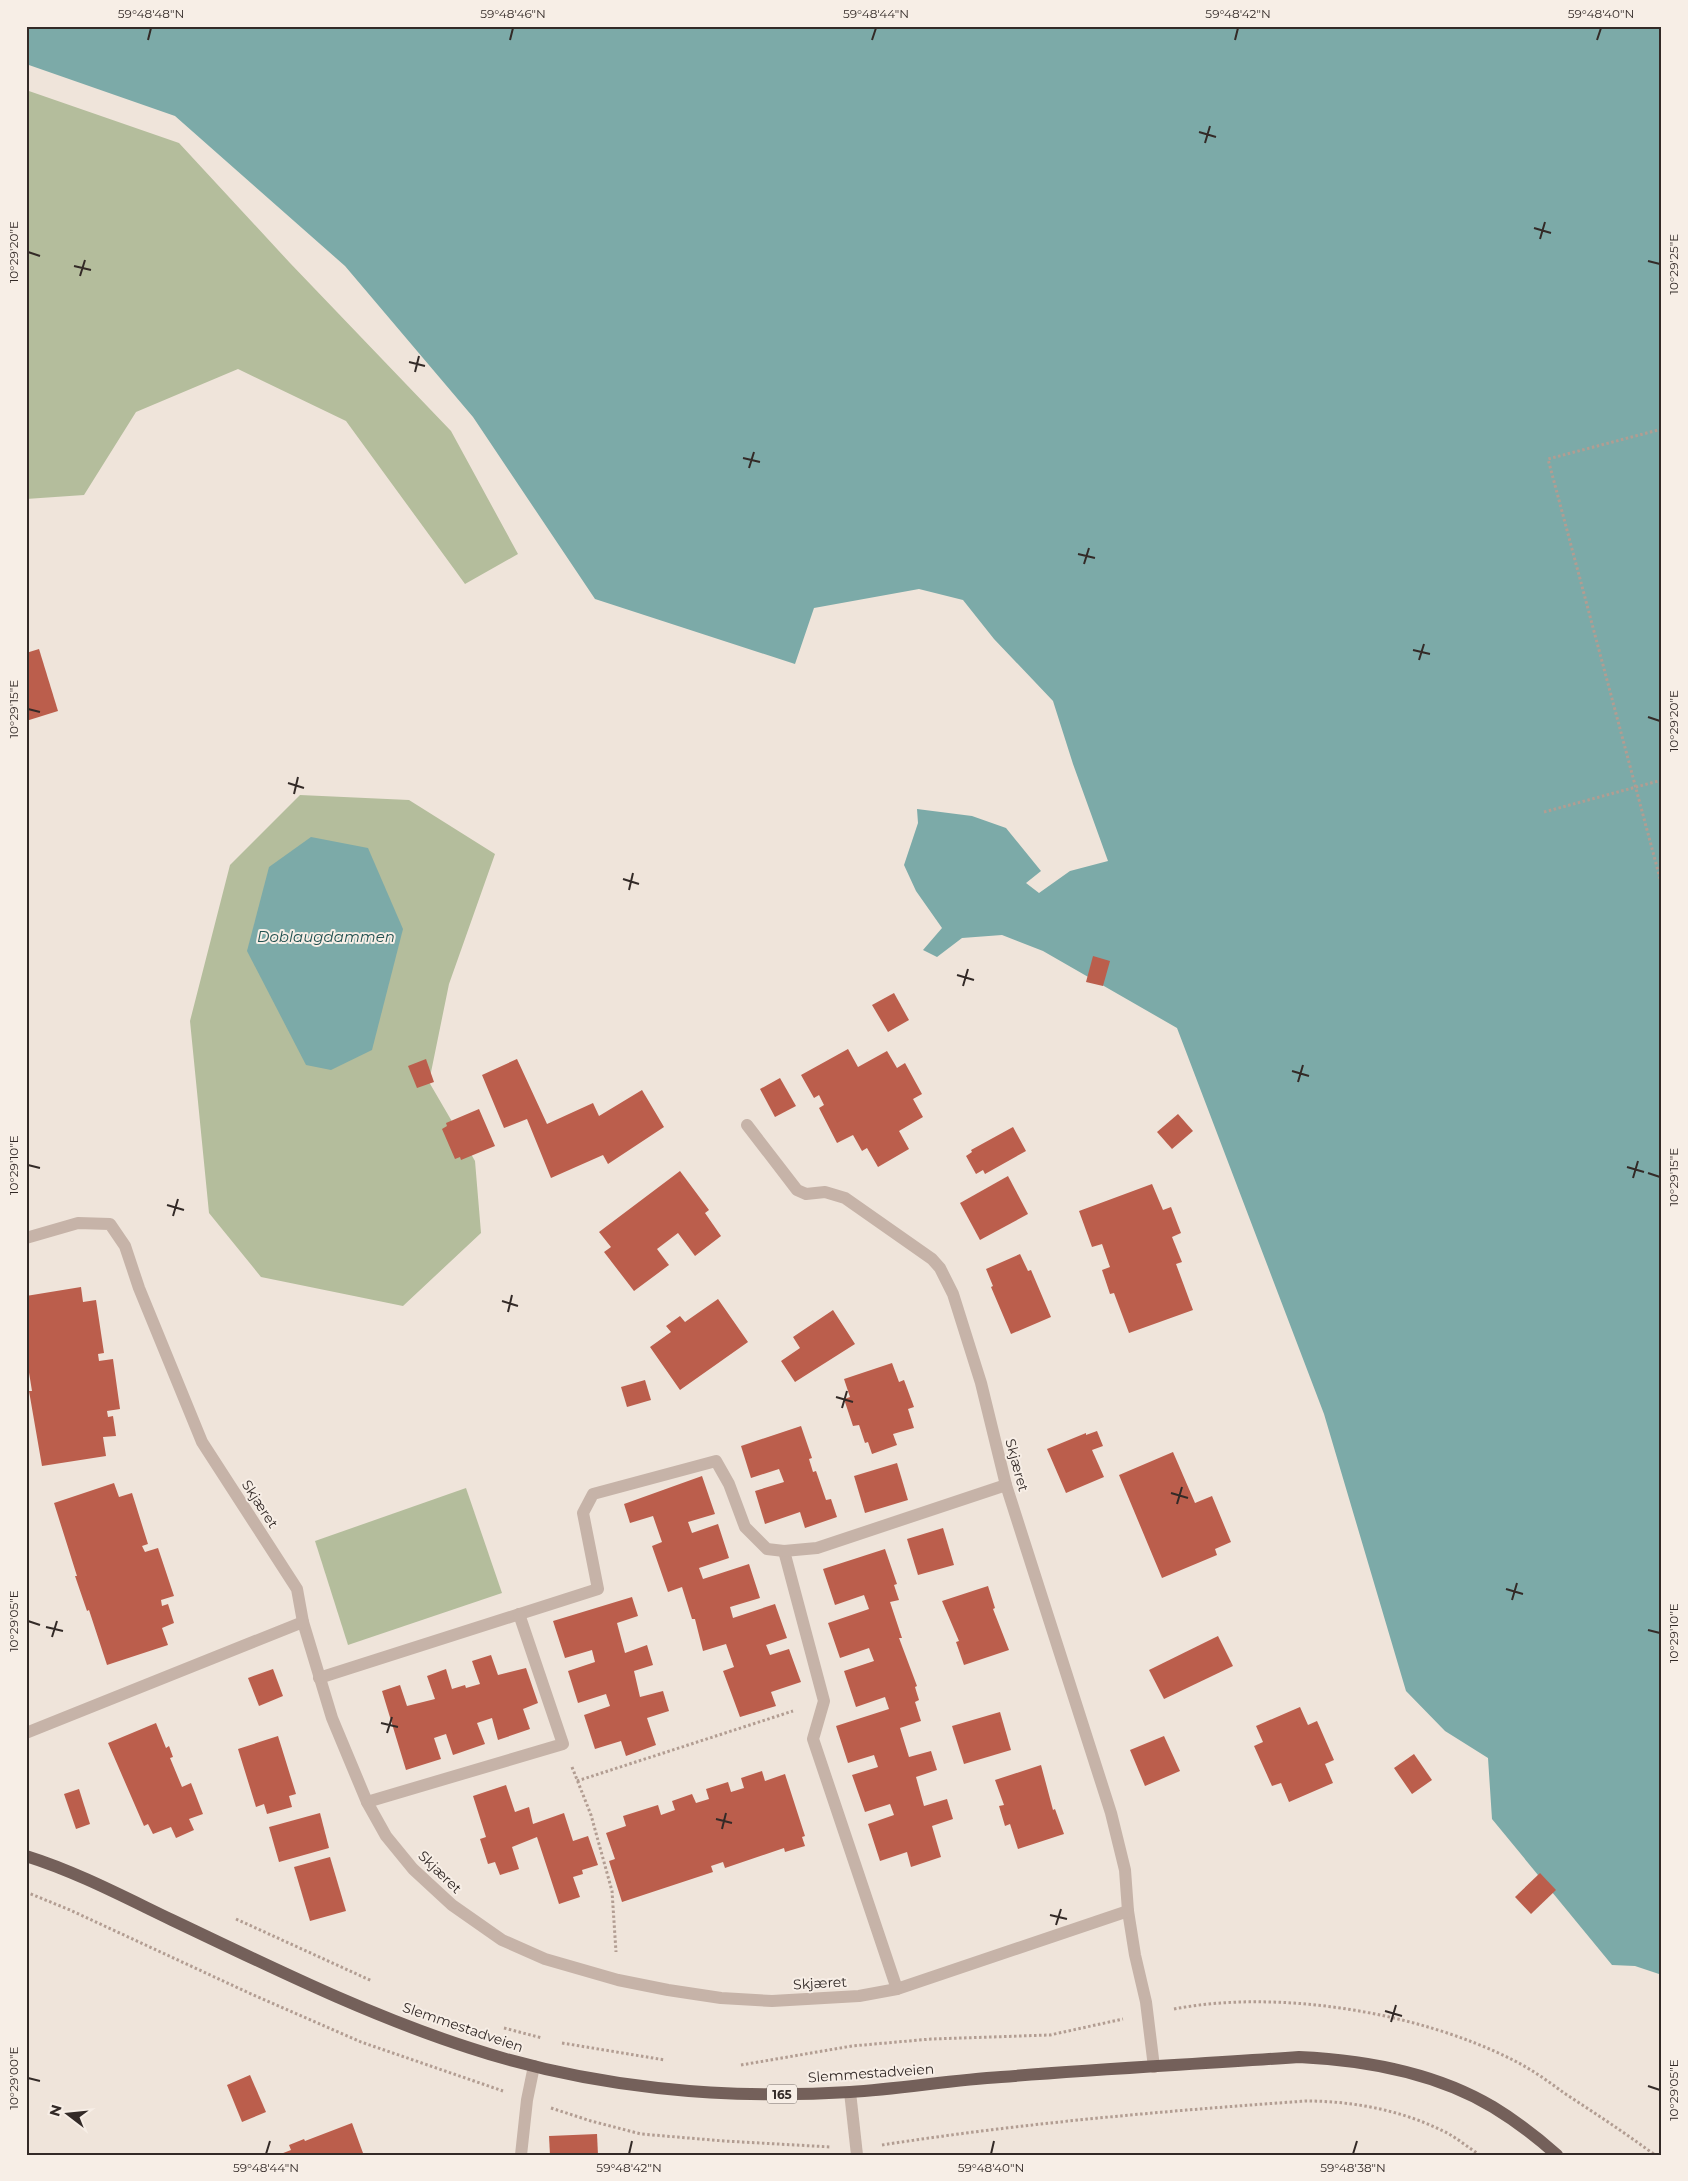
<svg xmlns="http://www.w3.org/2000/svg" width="1688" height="2181" viewBox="0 0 1688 2181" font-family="Montserrat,sans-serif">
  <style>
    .green { fill: #b4bd9c }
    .water { fill: #7caaa8 }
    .building { fill: #bb5e4c }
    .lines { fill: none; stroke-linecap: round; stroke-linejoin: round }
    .path { stroke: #b29d92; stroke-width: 3; stroke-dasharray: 2.5 2.5; stroke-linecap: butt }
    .minor { stroke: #c6b3a8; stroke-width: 12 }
    .major { stroke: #74605a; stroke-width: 12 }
    .ticks { fill: none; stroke: #332a27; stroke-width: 2 }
    .labels { text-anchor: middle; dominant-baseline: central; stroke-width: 4; stroke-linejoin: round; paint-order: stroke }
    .shield { fill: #f7eee6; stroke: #6e6560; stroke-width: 1 }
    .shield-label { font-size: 12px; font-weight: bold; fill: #332a27 }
    .street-label { font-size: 14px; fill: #332a27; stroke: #f7eee6 }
    .water-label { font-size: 15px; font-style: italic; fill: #215150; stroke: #f7eee6 }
    .neatline { fill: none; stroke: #332a27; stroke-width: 2 }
    .ticks-label { font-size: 12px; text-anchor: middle; fill: #332a27 }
  </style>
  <rect width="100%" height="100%" fill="#efe4da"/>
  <g class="green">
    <path d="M26 90 179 143 290 263 451 431 518 554 465 584 346 421 238 369 136 412 84 495 26 499Z"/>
    <path d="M300 795 409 800 495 854 449 984 429 1082 475 1161 481 1233 403 1306 261 1277 209 1213 190 1021 230 865Z"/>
    <path d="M466 1488 502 1593 348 1645 315 1541Z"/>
  </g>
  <g class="water">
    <path d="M26 26H1662V1975L1635 1966 1612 1965 1492 1819 1488 1758 1445 1731 1406 1691 1324 1414 1177 1028 1043 951 1002 935 962 938 937 957 923 950 942 928 916 891 904 865 918 823 917 809 972 816 1006 828 1041 871 1026 883 1039 893 1070 871 1108 861 1073 764 1053 701 994 639 963 600 919 589 814 608 795 664 595 599 473 417 345 266 175 116 26 64Z"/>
    <path d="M311 837 368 848 403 929 372 1050 331 1070 306 1065 247 951 269 867Z"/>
  </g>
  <g class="building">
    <path d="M39 649 58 711 26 721V653Z"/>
    <path d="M1093 956 1110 961 1103 986 1086 982Z"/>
    <path d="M894 993 909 1020 888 1032 872 1005Z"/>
    <path d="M848 1049 858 1067 887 1051 897 1068 905 1063 922 1094 913 1099 923 1117 899 1131 909 1149 878 1167 867 1148 862 1151 853 1135 837 1143 819 1108 824 1105 819 1095 814 1098 801 1075Z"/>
    <path d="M426 1059 434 1082 417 1088 408 1066Z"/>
    <path d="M517 1059 547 1124 593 1103 599 1116 642 1090 664 1127 608 1164 603 1155 551 1178 527 1119 504 1128 482 1075Z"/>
    <path d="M780 1078 796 1106 775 1117 760 1089Z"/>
    <path d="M479 1109 495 1146 461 1160 460 1157 455 1159 442 1129 447 1126 446 1123Z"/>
    <path d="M1178 1114 1193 1131 1172 1149 1157 1132Z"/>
    <path d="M1013 1127 1026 1151 985 1174 983 1170 976 1174 966 1156 972 1152 971 1150Z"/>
    <path d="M680 1171 709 1210 705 1213 721 1236 695 1256 678 1233 657 1249 669 1265 634 1291 604 1252 611 1247 599 1232Z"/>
    <path d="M1008 1176 1028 1214 980 1240 960 1203Z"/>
    <path d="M1152 1184 1163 1210 1171 1207 1181 1233 1172 1237 1182 1262 1176 1264 1193 1310 1129 1333 1114 1293 1110 1294 1102 1270 1110 1267 1102 1244 1092 1247 1079 1211Z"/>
    <path d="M1020 1254 1028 1271 1031 1270 1051 1317 1011 1334 991 1287 993 1286 986 1269Z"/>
    <path d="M81 1287 83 1302 96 1300 104 1353 98 1354 99 1361 113 1359 120 1409 107 1411 108 1417 113 1416 116 1436 103 1437 106 1456 42 1466 29 1391H32L26 1354V1296Z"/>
    <path d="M718 1299 748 1342 680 1390 650 1347 671 1332 666 1326 680 1316 685 1322Z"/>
    <path d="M833 1310 855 1344 795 1382 781 1361 800 1348 793 1337Z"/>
    <path d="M892 1363 899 1382 904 1380 914 1407 908 1409 914 1428 893 1434 897 1445 872 1454 868 1442 865 1443 859 1425 853 1426 844 1399 850 1397 844 1379Z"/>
    <path d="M645 1380 651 1400 627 1407 621 1387Z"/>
    <path d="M801 1426 812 1458 809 1459 813 1472 816 1471 826 1500 831 1499 837 1517 805 1528 800 1512 765 1524 755 1491 784 1482 779 1469 751 1478 741 1446Z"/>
    <path d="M1097 1431 1103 1446 1092 1450 1104 1477 1066 1493 1047 1449 1086 1433V1435Z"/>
    <path d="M1173 1452 1195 1503 1212 1496 1231 1542 1215 1549 1217 1555 1162 1578 1119 1475Z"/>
    <path d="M897 1463 908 1500 865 1513 854 1476Z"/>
    <path d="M702 1476 715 1514 688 1522 692 1533 718 1524 729 1558 699 1568 703 1579 749 1564 760 1598 730 1607 733 1618 775 1604 787 1638 766 1645 770 1655 789 1649 801 1682 771 1692 776 1706 740 1717 723 1671 734 1667 726 1644 703 1651 695 1619H692L682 1587 668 1592 652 1546 662 1542 653 1516 630 1523 624 1504Z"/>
    <path d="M114 1483 119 1497 132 1493 148 1544 142 1546 145 1552 158 1548 174 1596 161 1600 162 1606 168 1604 174 1623 162 1628 168 1645 107 1665 89 1610 87 1611 75 1576H77L54 1503Z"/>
    <path d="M943 1528 954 1565 918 1575 907 1539Z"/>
    <path d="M885 1549 897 1584 894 1585 899 1600 890 1602 902 1638H899L917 1686 915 1687 919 1700 915 1702 921 1721 900 1728 909 1757 931 1751 937 1770 916 1777 924 1806 947 1799 953 1819 932 1826 941 1857 911 1867 907 1852 880 1861 868 1824 894 1815 890 1804 865 1812 852 1775 878 1767 874 1755 848 1763 836 1726 889 1709 885 1697 856 1707 844 1671 874 1661 869 1648 840 1658 828 1623 869 1609 864 1595 835 1605 823 1569Z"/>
    <path d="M988 1586 995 1608 993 1609 1009 1650 964 1665 956 1642 959 1641 942 1601Z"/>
    <path d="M632 1597 638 1616 617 1623 625 1653 647 1645 653 1665 634 1671 640 1697 663 1691 669 1711 647 1718 656 1745 626 1756 621 1741 595 1749 584 1715 610 1706 606 1694 578 1703 568 1671 595 1662 592 1650 565 1658 553 1621Z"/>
    <path d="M1218 1636 1233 1666 1164 1699 1149 1670Z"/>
    <path d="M491 1655 498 1675 526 1668 538 1703 523 1709 530 1729 498 1740 492 1718 477 1723 485 1744 453 1755 446 1734 434 1738 441 1759 406 1770 382 1691 400 1685 407 1706 435 1699 427 1676 446 1669 452 1689 465 1685 466 1688 480 1684 472 1661Z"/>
    <path d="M273 1669 283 1696 259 1706 248 1678Z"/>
    <path d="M1300 1707 1308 1725 1317 1721 1334 1760 1325 1764 1333 1783 1289 1802 1281 1783 1272 1786 1254 1746 1263 1742 1256 1726Z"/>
    <path d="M1000 1712 1011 1750 964 1764 952 1726Z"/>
    <path d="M156 1723 166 1748 169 1746 173 1757 170 1758 182 1787 191 1783 203 1814 189 1819 194 1830 176 1838 171 1827 153 1834 148 1824 144 1826 108 1743Z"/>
    <path d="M278 1736 296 1794 289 1796 292 1807 267 1814 264 1804 256 1807 238 1749Z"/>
    <path d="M1164 1736 1180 1771 1145 1786 1130 1750Z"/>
    <path d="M1414 1754 1432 1780 1412 1794 1394 1768Z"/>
    <path d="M1041 1765 1053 1810 1055 1809 1064 1834 1018 1849 1010 1824 1005 1826 999 1806 1004 1805 995 1780Z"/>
    <path d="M762 1771 765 1781 785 1774 805 1836 802 1837 805 1846 785 1852 784 1848 725 1868 723 1862 711 1866 713 1872 622 1902 609 1861 615 1859 606 1833 626 1826 623 1816 658 1805 661 1815 675 1810 672 1801 692 1794 696 1803 709 1799 706 1789 728 1782 731 1792 744 1788 741 1778Z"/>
    <path d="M506 1785 515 1812 529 1807 533 1824 564 1813 573 1841 588 1836 598 1865 582 1870 583 1874 573 1877 580 1897 559 1904 537 1837 512 1847 519 1869 500 1875 495 1862 488 1864 480 1839 486 1837 473 1796Z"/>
    <path d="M79 1789 90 1824 76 1829 64 1794Z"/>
    <path d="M320 1813 329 1848 279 1862 269 1827Z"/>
    <path d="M330 1857 346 1911 310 1921 294 1867Z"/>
    <path d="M1540 1873 1556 1890 1531 1914 1515 1897Z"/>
    <path d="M250 2075 266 2112 242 2122 227 2085Z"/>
    <path d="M352 2123 363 2153 358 2155H278L291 2150 289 2145 304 2139 305 2141Z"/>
    <path d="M597 2134 598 2155H550L549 2136Z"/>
  </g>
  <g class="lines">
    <g class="path">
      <path d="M1662 429 1548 459 1662 886"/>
      <path d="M1544 812 1662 780"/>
      <path d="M572 1767 591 1815 612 1891 616 1952"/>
      <path d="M577 1781 793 1711"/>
      <path d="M26 1892 70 1910 249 1993 361 2042 503 2091"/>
      <path d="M236 1919 372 1981"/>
      <path d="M1174 2009C1278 1989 1418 2012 1513 2060 1531 2069 1548 2081 1564 2093 1595 2113 1625 2133 1655 2155"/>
      <path d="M504 2028 542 2038"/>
      <path d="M562 2043 665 2060"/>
      <path d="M741 2065 852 2046 931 2039 1050 2035 1123 2019"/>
      <path d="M551 2108 591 2121 641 2134 724 2141 831 2147"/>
      <path d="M882 2145C1023 2123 1164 2111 1306 2101 1352 2101 1400 2110 1441 2130 1455 2136 1467 2147 1480 2155"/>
    </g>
    <g class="minor">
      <path d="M747 1125 797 1190 806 1194 825 1192 845 1198 932 1259 940 1268 953 1294 981 1383 1006 1485 1111 1813 1125 1870 1128 1911 1135 1955 1146 2002 1154 2067"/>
      <path d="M26 1238 78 1223 110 1224 125 1246 139 1288 202 1442 297 1589 303 1622 332 1718 367 1802 386 1836 413 1869 452 1905 502 1940 545 1959 618 1980 668 1990 721 1998 772 2001 859 1996 897 1989 1128 1911"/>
      <path d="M784 1551 824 1701 813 1739 897 1989"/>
      <path d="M319 1678 598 1589 583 1513 593 1494 716 1461 729 1484 745 1527 767 1549 784 1551 817 1548 1006 1485"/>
      <path d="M26 1733 303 1622"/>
      <path d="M367 1802 563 1744 519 1614"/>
      <path d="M850 2092 857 2155"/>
      <path d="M521 2155 527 2100 534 2066"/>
    </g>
    <path class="major" d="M26 1856C77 1872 124 1897 172 1920 269 1966 367 2015 470 2048 591 2088 723 2100 850 2092 900 2089 951 2080 1001 2077 1101 2069 1200 2064 1299 2057 1365 2060 1436 2073 1493 2107 1516 2121 1537 2137 1557 2155"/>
  </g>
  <path class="ticks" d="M148 40 151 28M510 40 513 28M872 40 876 28M1235 40 1238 28M1597 40 1601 28M1199 132 1216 137M1205 143 1210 126M1534 228 1551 233M1540 239 1545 222M28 252 40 256M1648 261 1660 264M74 266 91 270M80 276 85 260M409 362 425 366M415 372 419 356M743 458 760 462M749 468 754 452M1078 554 1095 558M1084 564 1089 548M1413 650 1430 654M1419 660 1424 644M28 709 40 712M1648 717 1660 721M288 783 304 788M294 794 298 777M623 879 639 884M629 890 633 873M957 975 974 980M963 986 968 969M1292 1071 1309 1076M1298 1082 1303 1065M28 1165 40 1168M1627 1167 1644 1172M1648 1173 1660 1177M1633 1178 1638 1161M167 1205 184 1210M173 1216 178 1199M502 1301 518 1306M508 1312 512 1295M836 1397 853 1402M842 1408 847 1391M1171 1493 1188 1498M1177 1504 1182 1487M1506 1589 1523 1594M1512 1600 1517 1583M28 1621 40 1625M46 1627 63 1631M1648 1630 1660 1633M52 1637 57 1621M381 1723 398 1727M387 1733 392 1717M716 1819 732 1823M722 1829 726 1813M1050 1915 1067 1919M1056 1925 1061 1909M1385 2011 1402 2016M1391 2022 1396 2005M28 2078 40 2081M1648 2086 1660 2090M266 2154 270 2141M629 2154 632 2141M991 2154 994 2141M1353 2154 1357 2141"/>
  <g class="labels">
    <rect class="shield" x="767" y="2084.5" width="30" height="19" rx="4"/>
    <g class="shield-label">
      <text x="782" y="2094">165</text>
    </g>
    <g class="street-label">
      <text transform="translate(1017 1465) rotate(75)">Skjæret</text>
      <text transform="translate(260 1504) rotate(57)">Skjæret</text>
      <text transform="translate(440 1872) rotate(44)">Skjæret</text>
      <text transform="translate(820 1983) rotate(-3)">Skjæret</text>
      <text transform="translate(463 2027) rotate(19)">Slemmestadveien</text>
      <text transform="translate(871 2073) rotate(-4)">Slemmestadveien</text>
    </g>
    <g class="water-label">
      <text x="326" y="936">Doblaugdammen</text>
    </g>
  </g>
  <rect width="1688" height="2181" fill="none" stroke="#f7eee6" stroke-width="55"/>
  <g transform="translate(68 2114) rotate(286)" stroke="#f7eee6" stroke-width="4" paint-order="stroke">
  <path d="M0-4L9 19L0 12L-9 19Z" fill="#332a27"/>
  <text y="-8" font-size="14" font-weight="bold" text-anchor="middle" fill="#332a27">N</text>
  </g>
  <rect x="28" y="28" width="1632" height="2126" class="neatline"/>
  <g class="ticks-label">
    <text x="151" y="18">59°48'48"N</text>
    <text x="513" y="18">59°48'46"N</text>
    <text x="876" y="18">59°48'44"N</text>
    <text x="1238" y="18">59°48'42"N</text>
    <text x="1601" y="18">59°48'40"N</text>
    <text transform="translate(14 252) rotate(-90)" y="4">10°29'20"E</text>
    <text transform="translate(1674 264) rotate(-90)" y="4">10°29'25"E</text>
    <text transform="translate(14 709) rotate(-90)" y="4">10°29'15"E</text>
    <text transform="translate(1674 721) rotate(-90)" y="4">10°29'20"E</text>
    <text transform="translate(14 1165) rotate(-90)" y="4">10°29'10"E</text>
    <text transform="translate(1674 1177) rotate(-90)" y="4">10°29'15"E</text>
    <text transform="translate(14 1621) rotate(-90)" y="4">10°29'05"E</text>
    <text transform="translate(1674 1633) rotate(-90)" y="4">10°29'10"E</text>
    <text transform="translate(14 2078) rotate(-90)" y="4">10°29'00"E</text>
    <text transform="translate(1674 2090) rotate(-90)" y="4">10°29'05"E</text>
    <text x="266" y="2172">59°48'44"N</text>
    <text x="629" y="2172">59°48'42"N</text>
    <text x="991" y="2172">59°48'40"N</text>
    <text x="1353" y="2172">59°48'38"N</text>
  </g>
</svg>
